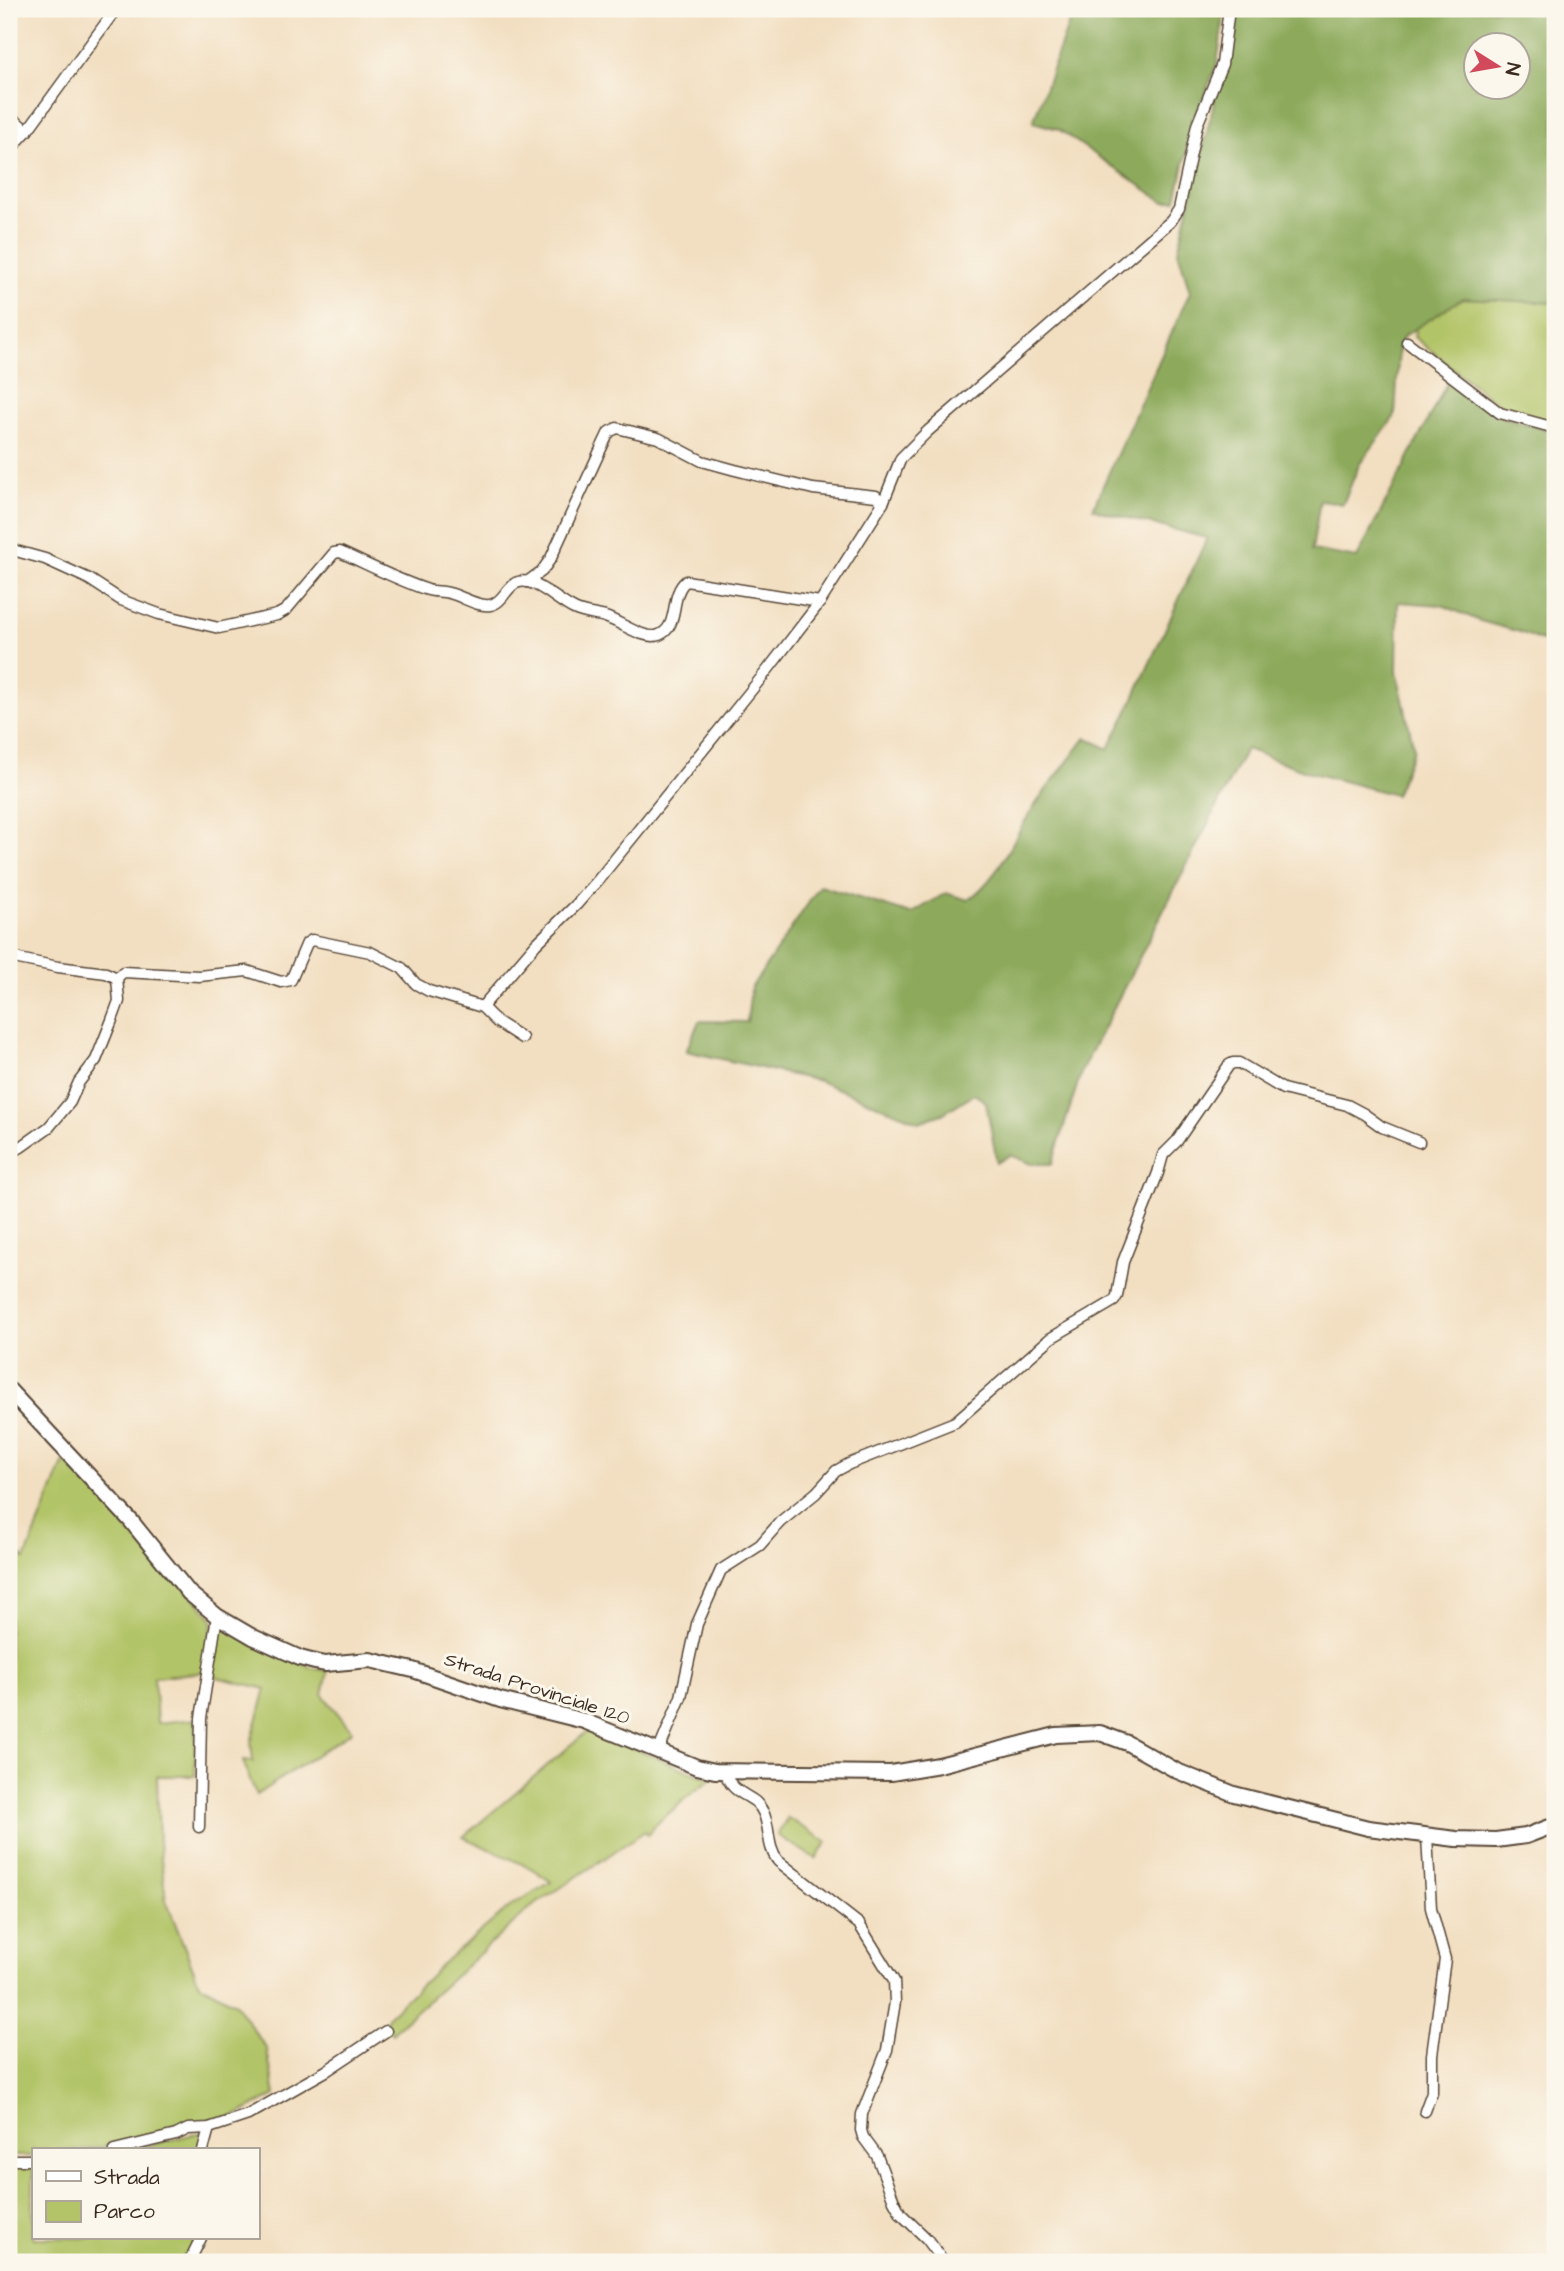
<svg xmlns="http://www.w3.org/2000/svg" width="1564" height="2271" viewBox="0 0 1564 2271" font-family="'Architects Daughter',sans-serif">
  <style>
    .green { fill: #b2c467; stroke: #767742; stroke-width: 2 }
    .forest { fill: #8daa5c; stroke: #646a3d; stroke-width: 2; fill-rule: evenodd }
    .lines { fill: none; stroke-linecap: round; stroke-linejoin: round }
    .street-casing { stroke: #564536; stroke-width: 13 }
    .secondary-casing { stroke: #564536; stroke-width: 18 }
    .street { stroke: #fff; stroke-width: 10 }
    .secondary { stroke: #fff; stroke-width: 14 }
    .labels { text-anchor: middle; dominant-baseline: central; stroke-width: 6; stroke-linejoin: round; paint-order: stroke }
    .street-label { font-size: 19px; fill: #3b2a1e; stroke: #fbf7ec }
  </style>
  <rect width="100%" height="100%" fill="#fbf7ec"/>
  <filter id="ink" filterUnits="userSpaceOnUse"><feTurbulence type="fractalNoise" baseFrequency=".0143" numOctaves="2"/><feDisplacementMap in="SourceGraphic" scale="14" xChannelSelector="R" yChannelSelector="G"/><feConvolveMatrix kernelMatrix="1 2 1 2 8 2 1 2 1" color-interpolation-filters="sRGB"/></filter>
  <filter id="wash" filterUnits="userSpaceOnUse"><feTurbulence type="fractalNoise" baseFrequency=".00686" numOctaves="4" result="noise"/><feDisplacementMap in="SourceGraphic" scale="28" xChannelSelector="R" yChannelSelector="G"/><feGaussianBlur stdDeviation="1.57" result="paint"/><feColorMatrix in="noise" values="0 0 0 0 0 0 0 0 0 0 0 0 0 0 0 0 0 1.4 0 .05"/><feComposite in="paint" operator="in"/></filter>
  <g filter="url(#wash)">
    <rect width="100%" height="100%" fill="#f2dec0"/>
    <g class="green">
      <path d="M1463 298 1555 303V423L1506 410 1500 406 1414 337 1416 327Z"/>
      <path d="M64 1461 129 1525 213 1619 205 1672 154 1677 157 1723 196 1719 195 1776H157L159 1842 166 1900 199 1984 235 2003 267 2050 275 2095 235 2116 160 2135 86 2150H33V2156H9V1545L25 1559Z"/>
      <path d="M219 1624 312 1668 328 1671 323 1695 352 1731 256 1795 243 1761 253 1762 251 1742 266 1689 212 1676Z"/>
      <path d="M589 1730 696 1774 713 1778 692 1793 652 1828 648 1835 645 1831 529 1909 392 2033 385 2024 390 2014 449 1958 512 1905 551 1882 535 1870 463 1837Z"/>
      <path d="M788 1818 827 1842 816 1859 777 1835Z"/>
      <path d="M202 2132 199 2150H131Z"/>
      <path d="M9 2165H33V2238H196L185 2262H9Z"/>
    </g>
    <g class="forest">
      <path d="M1074 9H1225L1217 64 1193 124 1176 200 1164 202 1058 129 1033 122Z"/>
      <path d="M1235 9H1555V303L1463 298 1404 336 1399 346 1395 416 1359 465 1343 504 1320 500 1312 550 1357 558 1449 379 1497 415 1555 432V646L1520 632 1480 621 1442 605 1398 602 1397 672 1414 749 1395 795 1309 772 1246 749 1082 1070 1052 1164H1032L1010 1155 997 1163 986 1102 974 1094 942 1114 919 1122 819 1081 686 1051 699 1021 747 1022 751 988 820 886 911 914 946 893 968 900C1003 874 1011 840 1034 807 1050 783 1069 761 1086 737L1108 749 1127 713 1207 538 1100 511 1093 508 1190 292 1178 251 1220 78 1229 51ZM1476 46H1518V88H1476Z"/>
    </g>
  </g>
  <g filter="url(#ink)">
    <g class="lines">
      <defs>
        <g id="street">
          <path d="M9 115 27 131"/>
          <path d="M9 151 27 131 116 9"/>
          <path d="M1407 342 1500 413 1555 428"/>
          <path d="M9 549 45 559 89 579 121 600 159 614 219 628 277 615 286 610 334 553 340 552C369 565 397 580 428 590 435 592 442 591 449 593 462 596 477 607 490 605 506 603 507 577 528 582 544 586 559 602 574 609 583 614 595 614 605 617 619 621 645 641 659 635 680 627 669 595 686 581L820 602"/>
          <path d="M527 582 542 571 551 558 599 453 609 432 617 428 658 438 702 461 735 470 813 489 876 496 883 503"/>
          <path d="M9 957 58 967 106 973 117 978"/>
          <path d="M482 1007 536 944 577 904 599 879 766 672 820 602 883 503 901 458 928 431 1171 221 1179 209 1197 125 1222 64 1229 9"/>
          <path d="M9 1154 21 1147 49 1127 70 1102 79 1082 96 1060 112 1020 119 1001 117 978 123 972 199 976 247 971 281 982 291 980 307 943 312 940 370 952 402 968 416 984 429 991 482 1007 497 1022 522 1038"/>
          <path d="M659 1750 681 1697 697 1624 721 1570 760 1545 780 1522 816 1493 836 1471 849 1464 955 1422 1051 1338 1114 1301 1117 1296 1123 1262 1158 1173 1163 1155 1177 1141 1229 1065 1233 1063H1239L1283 1089 1347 1105 1364 1114 1382 1127 1419 1142"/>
          <path d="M725 1771C732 1798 754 1792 763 1812 771 1828 766 1846 778 1861L859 1924 894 1981 895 2002 887 2050 862 2114 861 2130 863 2137 877 2156 894 2201 901 2214 927 2239 944 2262"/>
          <path d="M199 1827 201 1718 217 1616"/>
          <path d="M1425 2111 1432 2092V2055L1445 1959 1431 1908 1427 1836"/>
          <path d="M114 2150 176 2135 188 2129 209 2128 248 2115 326 2071 386 2031"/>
          <path d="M203 2150 209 2128"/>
          <path d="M9 2160H33"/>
          <path d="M189 2262 201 2238"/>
        </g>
        <path id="secondary" d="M9 1390 131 1521 189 1593 217 1616 253 1637 300 1658 315 1662 325 1664 370 1660 413 1670 500 1700 584 1721 697 1767 715 1771 891 1773 939 1765 1056 1735 1100 1733 1127 1743 1177 1771 1234 1794 1368 1828 1456 1839 1496 1840 1526 1836 1555 1825"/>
      </defs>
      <use href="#street" class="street-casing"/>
      <use href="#secondary" class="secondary-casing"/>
      <use href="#street" class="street"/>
      <use href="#secondary" class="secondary"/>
    </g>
  </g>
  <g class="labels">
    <g class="street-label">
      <text transform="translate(537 1689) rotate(18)">Strada Provinciale 120</text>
    </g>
  </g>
  <rect width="1564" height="2271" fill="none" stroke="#fbf7ec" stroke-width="35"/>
  <rect x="32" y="2148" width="228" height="91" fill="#fbf7ec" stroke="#aea59a" stroke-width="2"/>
  <rect x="46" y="2171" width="35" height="10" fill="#ffffff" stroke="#aea59a" stroke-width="2"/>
  <text x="94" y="2184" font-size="21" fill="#3b2a1e">Strada</text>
  <rect x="46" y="2201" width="35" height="21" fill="#b2c467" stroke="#aea59a" stroke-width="2"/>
  <text x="94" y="2218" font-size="21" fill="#3b2a1e">Parco</text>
  <g transform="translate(1497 66) rotate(101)"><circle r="33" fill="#fbf7ec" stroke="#aea59a" stroke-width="2"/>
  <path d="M0-5L12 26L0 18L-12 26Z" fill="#d1495b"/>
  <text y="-10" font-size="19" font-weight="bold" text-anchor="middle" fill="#3b2a1e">N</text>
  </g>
</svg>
